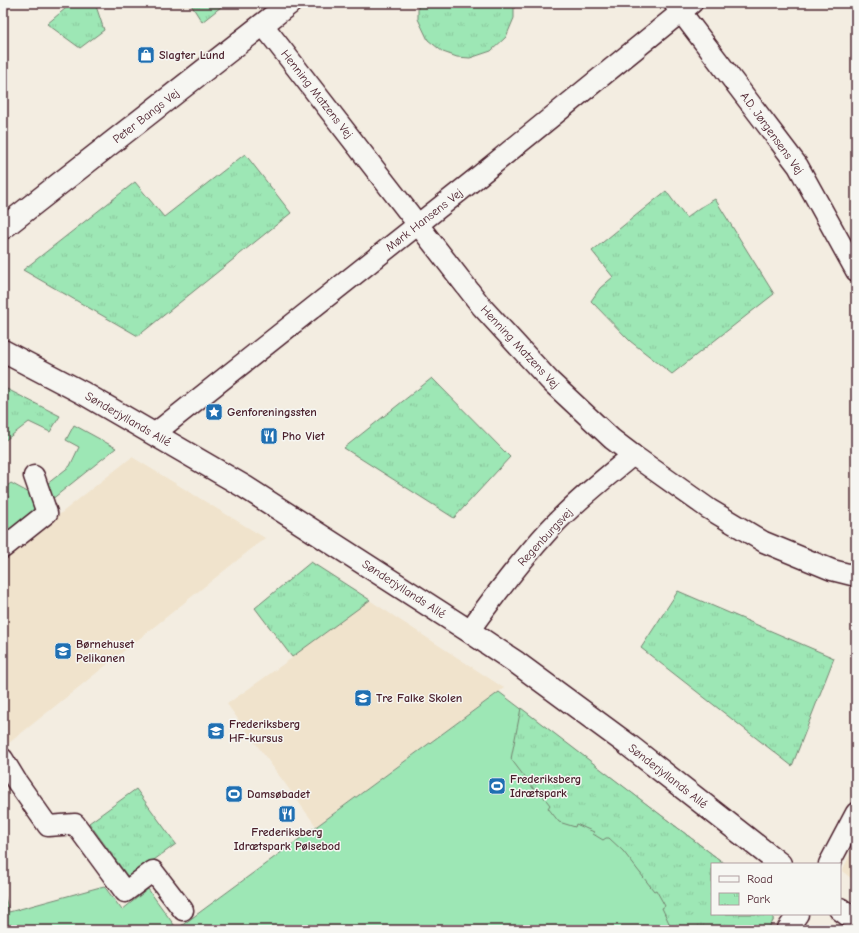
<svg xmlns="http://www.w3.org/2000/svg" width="859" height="933" viewBox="0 0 859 933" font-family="'Comic Neue',sans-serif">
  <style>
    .built { fill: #f0e3cc }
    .green { fill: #9de7b5; stroke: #748370 }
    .park { fill: url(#park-tufts); stroke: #748370 }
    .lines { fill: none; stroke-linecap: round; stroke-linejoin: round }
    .street-casing { stroke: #4a1f2b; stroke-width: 23 }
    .secondary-casing { stroke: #4a1f2b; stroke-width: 25 }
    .street { stroke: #f6f6f2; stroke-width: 20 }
    .secondary { stroke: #f6f6f2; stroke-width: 22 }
    .labels { text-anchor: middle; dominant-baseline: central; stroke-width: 3; stroke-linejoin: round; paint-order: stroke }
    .poi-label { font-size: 12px; font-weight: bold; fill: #4a1f2b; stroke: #f6f6f2; text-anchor: start }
    .street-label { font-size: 12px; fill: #4a1f2b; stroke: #f6f6f2 }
  </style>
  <defs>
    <pattern id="park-tufts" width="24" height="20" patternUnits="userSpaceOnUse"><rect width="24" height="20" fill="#9de7b5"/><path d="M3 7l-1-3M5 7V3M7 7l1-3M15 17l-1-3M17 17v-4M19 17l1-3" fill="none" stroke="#89c69c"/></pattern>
  </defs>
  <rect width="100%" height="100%" fill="#f3ede1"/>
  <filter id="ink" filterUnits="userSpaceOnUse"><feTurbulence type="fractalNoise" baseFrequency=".025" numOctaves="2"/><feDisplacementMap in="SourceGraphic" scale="8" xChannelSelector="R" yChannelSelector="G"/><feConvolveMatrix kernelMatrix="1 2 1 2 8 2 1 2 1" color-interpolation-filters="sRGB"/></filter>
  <g filter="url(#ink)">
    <g class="built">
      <path d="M132 457 265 538 4 747 3 559Z"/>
      <path d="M311 562 504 688 316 826 227 704 292 658 255 608Z"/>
      <path d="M856 843V882L842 871Z"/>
    </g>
    <g class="green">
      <path d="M74 425 116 448 51 500 47 484 70 466 79 447 66 440Z"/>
      <path d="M11 483 33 495 35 509 33 513 3 539V502L9 497 3 489Z"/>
      <path d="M499 692 725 864H712V914H773V921L767 930H3V890L9 912 104 886 122 910 148 889 177 929Z"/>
    </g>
    <g class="park">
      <path d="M72 3H95L104 30 80 48 47 24Z"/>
      <path d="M190 3H226L202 22Z"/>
      <path d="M418 3H514V18L506 37 491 51 470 58 457 57 443 52 428 40 418 19Z"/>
      <path d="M245 154 291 213 138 336 23 270 135 182 164 217Z"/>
      <path d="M666 191 686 218 699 208 715 199 774 294 672 374 630 341 591 301 600 288 613 277 592 251Z"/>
      <path d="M432 378 510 457 454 518 344 448Z"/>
      <path d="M3 387 60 416 50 432 29 422 3 442Z"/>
      <path d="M311 562 370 600 292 657 255 608Z"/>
      <path d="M678 591 834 658 792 766 641 648Z"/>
      <path d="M521 708 725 864H712V914H773V921L767 930H671L669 923 662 908 665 906 656 890 654 891 623 851 609 838H606L603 840 593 834 594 832 576 824 575 827 559 822 548 808 550 805 539 791 536 792 511 759Z"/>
      <path d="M136 789 176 844 129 878 89 823Z"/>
    </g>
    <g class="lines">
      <defs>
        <g id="street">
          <path d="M674 3 798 166 856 271"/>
          <path d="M263 25 482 307 550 381 612 439 633 455 709 509 764 542 832 570 856 576"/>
          <path d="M154 434 474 180 692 3"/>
          <path d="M3 548 47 513 34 476"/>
          <path d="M469 631C494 596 520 562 549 530 574 503 604 479 633 455"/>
          <path d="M3 759 17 782 48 826 75 824 125 892 153 871 183 910"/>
          <path d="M829 864 856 813"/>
          <path d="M787 930 798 914"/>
        </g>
        <g id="secondary">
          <path d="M3 228 290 3"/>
          <path d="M3 351 83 393 245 487 469 631 517 663 627 744 780 864"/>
          <path d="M840 909 856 921"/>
        </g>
      </defs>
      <use href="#street" class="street-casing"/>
      <use href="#secondary" class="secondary-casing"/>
      <use href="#street" class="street"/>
      <use href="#secondary" class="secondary"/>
    </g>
  </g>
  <defs>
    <symbol id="shop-square" viewBox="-11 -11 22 22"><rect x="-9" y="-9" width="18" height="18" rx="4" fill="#1f6fb2" stroke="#f6f6f2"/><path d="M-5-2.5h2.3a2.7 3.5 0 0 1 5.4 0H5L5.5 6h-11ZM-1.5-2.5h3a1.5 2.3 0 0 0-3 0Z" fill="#fff"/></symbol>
    <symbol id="sight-square" viewBox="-11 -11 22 22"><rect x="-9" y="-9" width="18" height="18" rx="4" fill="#1f6fb2" stroke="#f6f6f2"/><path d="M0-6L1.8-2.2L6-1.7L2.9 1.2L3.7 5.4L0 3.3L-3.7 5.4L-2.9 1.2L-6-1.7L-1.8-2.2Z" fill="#fff"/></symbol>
    <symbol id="restaurant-square" viewBox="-11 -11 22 22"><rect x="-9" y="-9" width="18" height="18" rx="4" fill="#1f6fb2" stroke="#f6f6f2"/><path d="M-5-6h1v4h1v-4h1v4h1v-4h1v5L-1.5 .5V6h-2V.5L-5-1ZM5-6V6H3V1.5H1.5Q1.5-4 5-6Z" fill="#fff"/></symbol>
    <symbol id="school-square" viewBox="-11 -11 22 22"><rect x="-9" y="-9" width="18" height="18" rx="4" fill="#1f6fb2" stroke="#f6f6f2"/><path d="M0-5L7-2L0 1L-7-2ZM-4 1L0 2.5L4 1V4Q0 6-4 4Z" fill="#fff"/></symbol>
    <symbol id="stadium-square" viewBox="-11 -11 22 22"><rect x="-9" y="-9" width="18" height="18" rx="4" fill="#1f6fb2" stroke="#f6f6f2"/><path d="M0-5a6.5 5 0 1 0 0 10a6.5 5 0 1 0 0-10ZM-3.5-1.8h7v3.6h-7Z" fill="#fff"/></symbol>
  </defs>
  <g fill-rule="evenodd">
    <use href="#shop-square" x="136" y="45" width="20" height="20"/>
    <use href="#sight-square" x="204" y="402" width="20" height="20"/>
    <use href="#restaurant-square" x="259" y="426" width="20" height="20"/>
    <use href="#school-square" x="53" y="641" width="20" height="20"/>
    <use href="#school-square" x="353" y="688" width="20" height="20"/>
    <use href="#school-square" x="206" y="721" width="20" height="20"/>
    <use href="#stadium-square" x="487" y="776" width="20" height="20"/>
    <use href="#stadium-square" x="224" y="784" width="20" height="20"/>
    <use href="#restaurant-square" x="277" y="804" width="20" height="20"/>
  </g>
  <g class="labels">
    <g class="poi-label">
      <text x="159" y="55">Slagter Lund</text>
      <text x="227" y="412">Genforeningssten</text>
      <text x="282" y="436">Pho Viet</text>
      <text x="76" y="644">Børnehuset<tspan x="76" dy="14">Pelikanen</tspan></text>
      <text x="376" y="698">Tre Falke Skolen</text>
      <text x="229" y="724">Frederiksberg<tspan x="229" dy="14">HF-kursus</tspan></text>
      <text x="510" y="779">Frederiksberg<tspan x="510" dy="14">Idrætspark</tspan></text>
      <text x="247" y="794">Damsøbadet</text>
      <text x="287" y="832" text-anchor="middle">Frederiksberg<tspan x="287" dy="14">Idrætspark Pølsebod</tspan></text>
    </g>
    <g class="street-label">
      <text transform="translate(317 94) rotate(52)">Henning Matzens Vej</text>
      <text transform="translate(146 116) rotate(-38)">Peter Bangs Vej</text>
      <text transform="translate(772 133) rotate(54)">A.D. Jørgensens Vej</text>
      <text transform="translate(424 220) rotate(-38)">Mørk Hansens Vej</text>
      <text transform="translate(520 347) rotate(47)">Henning Matzens Vej</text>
      <text transform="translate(128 419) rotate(30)">Sønderjyllands Allé</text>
      <text transform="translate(545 537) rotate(-47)">Regenburgsvej</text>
      <text transform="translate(404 589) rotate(33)">Sønderjyllands Allé</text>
      <text transform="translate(668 776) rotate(38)">Sønderjyllands Allé</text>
    </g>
  </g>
  <rect width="859" height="933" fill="none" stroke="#f6f6f2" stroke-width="16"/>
  <rect x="8" y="8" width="843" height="917" fill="none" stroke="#4a1f2b" stroke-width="1.5" filter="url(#ink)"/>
  <rect x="711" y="863" width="130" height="52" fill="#f6f6f2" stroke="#b1a0a2"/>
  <rect x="719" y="876" width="20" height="6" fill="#f6f6f2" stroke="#b1a0a2"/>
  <text x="747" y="883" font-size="12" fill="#4a1f2b">Road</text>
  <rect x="719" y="893" width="20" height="12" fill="url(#park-tufts)" stroke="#b1a0a2"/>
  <text x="747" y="903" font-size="12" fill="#4a1f2b">Park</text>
</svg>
